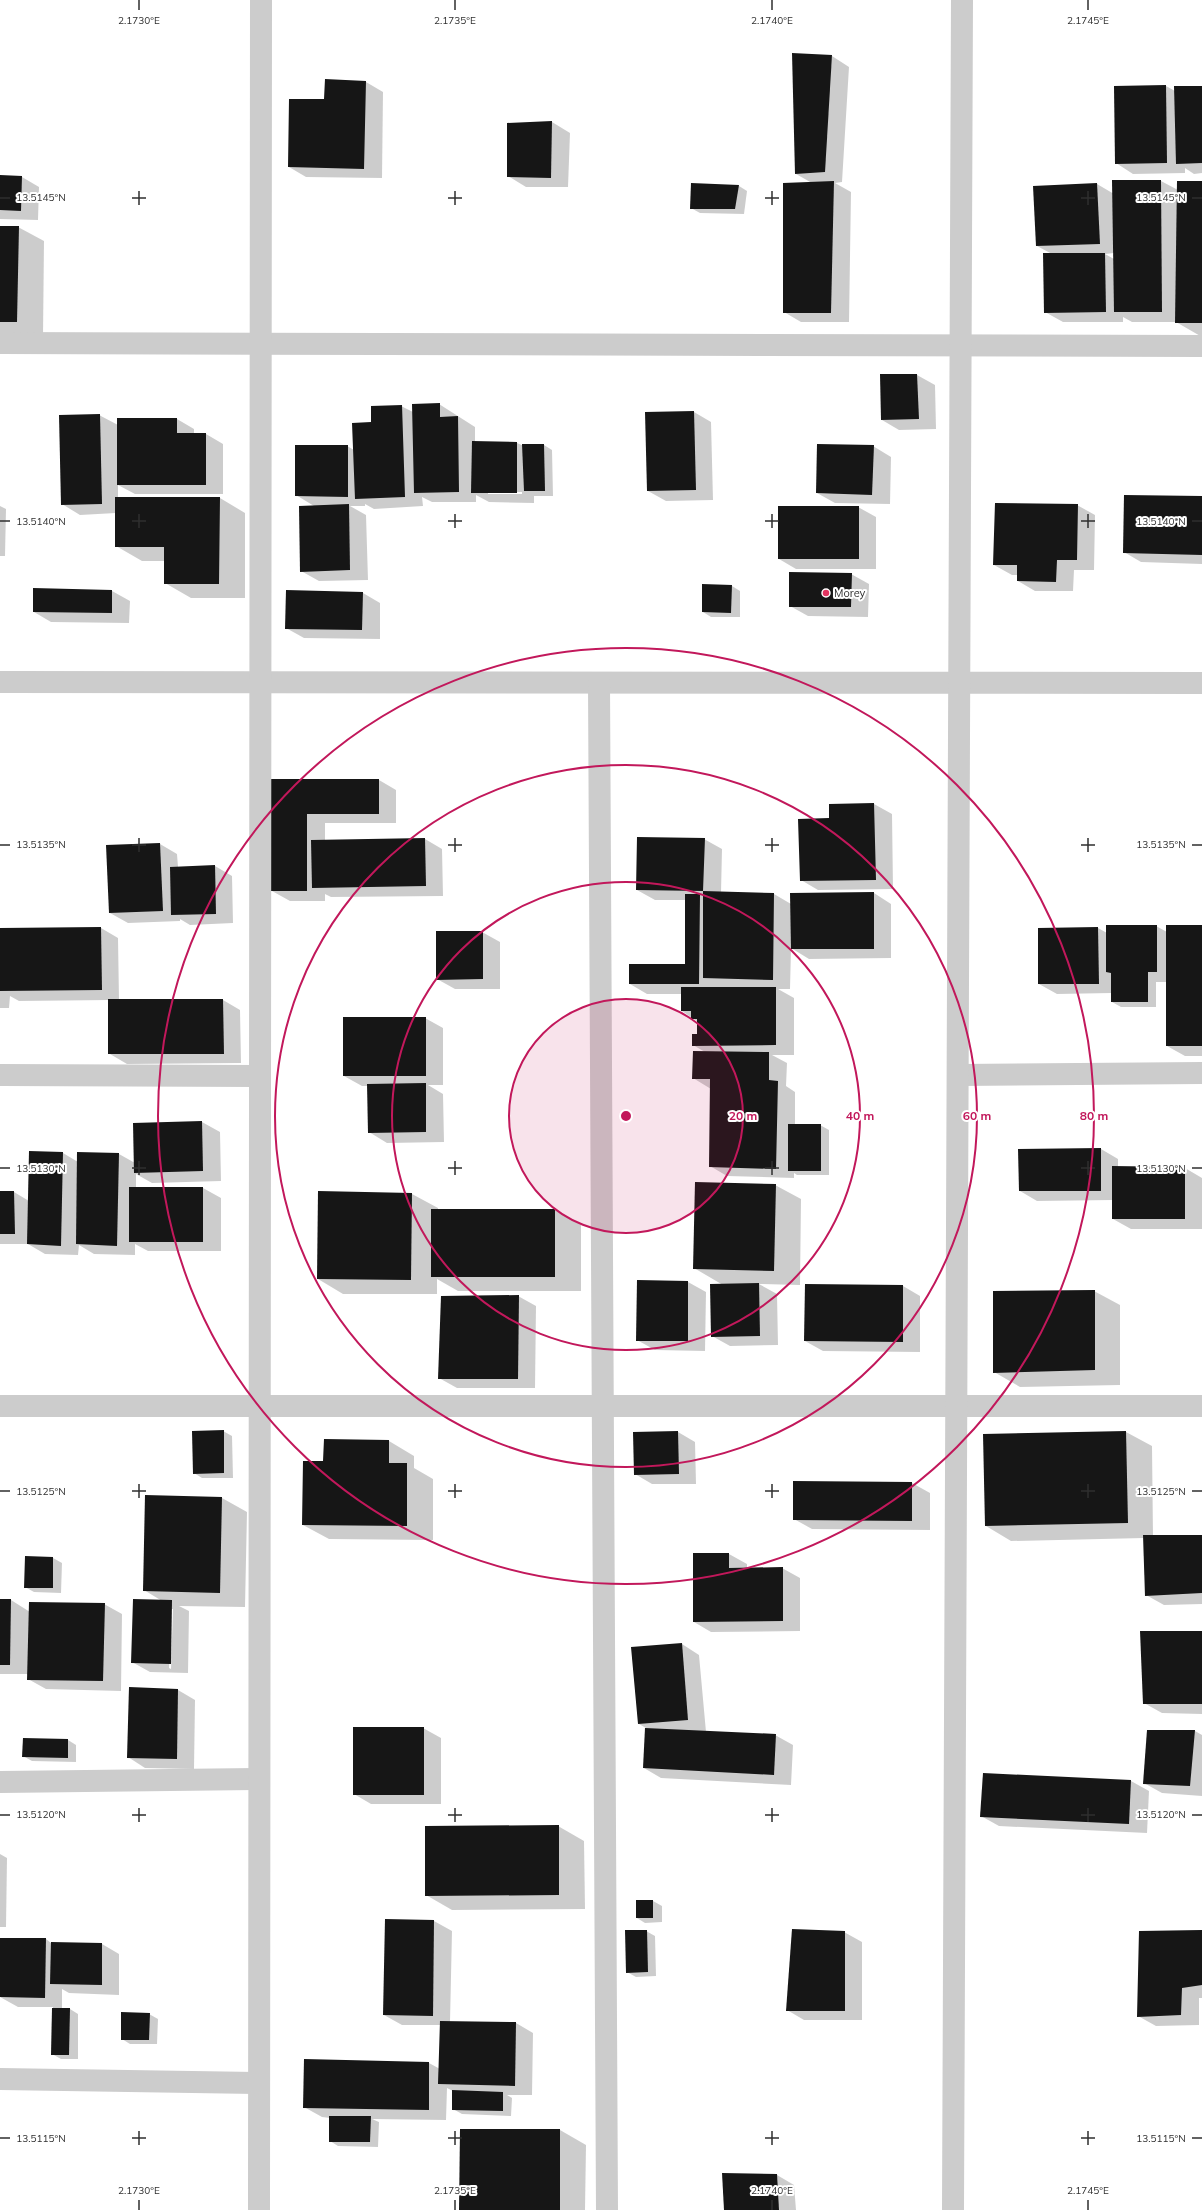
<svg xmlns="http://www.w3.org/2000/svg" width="1202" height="2210" viewBox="0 0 1202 2210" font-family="Mulish,sans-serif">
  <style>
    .shadow { fill: #0003; fill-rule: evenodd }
    .building { fill: #161616 }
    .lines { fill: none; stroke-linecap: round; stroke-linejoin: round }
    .minor { stroke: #ccc; stroke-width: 22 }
    .ticks { fill: none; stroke: #2f2f2f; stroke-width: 1.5 }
    .ring { fill: none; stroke: #c2185b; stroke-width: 2 }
    .poi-dot { fill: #e23460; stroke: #fff; stroke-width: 1.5 }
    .labels { text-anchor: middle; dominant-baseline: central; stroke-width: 4; stroke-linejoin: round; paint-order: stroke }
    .poi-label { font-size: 11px; fill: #2f2f2f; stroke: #fff; text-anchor: start }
    .ticks-label { font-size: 10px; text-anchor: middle; fill: #2f2f2f; stroke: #fff; stroke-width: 4; stroke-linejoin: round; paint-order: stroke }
    .centre { fill: #c2185b; stroke: #fff; stroke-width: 2 }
    .ring-label { font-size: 12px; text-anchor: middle; font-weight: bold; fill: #c2185b; stroke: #fff; stroke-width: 4; stroke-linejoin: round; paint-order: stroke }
  </style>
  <rect width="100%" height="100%" fill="#fff"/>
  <g class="shadow">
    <path d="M832 56 849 67 842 182 835 183 851 192 849 322H801L784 312 812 183 796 174Z"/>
    <path d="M366 82 383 92 382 178 306 177 289 167 325 100Z"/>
    <path d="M1166 86 1175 91 1202 87V173L1194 174 1185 168V173L1133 174 1116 163Z"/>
    <path d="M552 122 570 133 568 187H526L508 176Z"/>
    <path d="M0 176 22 177 39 187 38 220 0 219Z"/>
    <path d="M1161 181 1178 190 1202 182V337L1176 322H1132L1123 317V322H1063L1045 312 1052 254 1037 246 1097 184 1114 194ZM1114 253V259L1105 254Z"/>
    <path d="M739 186 747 191 744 214 700 213 691 208Z"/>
    <path d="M0 226 18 227 44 241 43 336H0Z"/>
    <path d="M881 375H917L935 385 936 429 899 430 882 420Z"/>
    <path d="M439 404 475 427V442L517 443 524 446 544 445 552 450 553 496H534V503L489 502 476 495V502H432L422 497 423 506 374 509 365 504V506H350L366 515 368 580 319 581 301 571 314 506 296 495 347 446 354 450 372 423 401 406 413 412ZM488 492H522V494H488Z"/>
    <path d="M694 412 711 422 713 500 666 501 648 491Z"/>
    <path d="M99 415 118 425 177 419 194 429V434H206L223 444V494H135L118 485V498H220L245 513V598H191L165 583V561H142L116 546V513L80 515 62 504Z"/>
    <path d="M873 446 891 457 890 504 835 503 817 493Z"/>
    <path d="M1202 497V564L1141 562 1124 552Z"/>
    <path d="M1077 505 1095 515 1094 570H1074L1073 591H1035L1018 581V575H1012L994 565Z"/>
    <path d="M0 506 6 509 5 556H0Z"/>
    <path d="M858 507 876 517V569H796L779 559Z"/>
    <path d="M851 574 869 584 868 617 808 616 790 606Z"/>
    <path d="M732 586 740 591V617H711L703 612Z"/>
    <path d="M34 589 112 591 130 601 129 623 51 622 34 612Z"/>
    <path d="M363 593 380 603V639L304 638 286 628Z"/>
    <path d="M272 780H379L396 790V823H325V841L425 839 442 849 443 896 331 897 325 894V901H290L272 891Z"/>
    <path d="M874 804 892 814 893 889 818 890 801 880 830 819V805Z"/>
    <path d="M704 839 722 849 721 893 774 894 791 904 874 893 891 904V958L809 959 791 948 790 989H778L794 998V1055H772L787 1063 786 1086 795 1092V1125H820L829 1130V1175H797L794 1173V1178L727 1176 710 1166 711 1089 693 1078 705 1052 693 1045 698 1035V1022L682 1011V994H647L630 984 686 965V900H655L637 890Z"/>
    <path d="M160 844 177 854 178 867 215 866 232 876 233 923 190 925 180 919V921L128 923 110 913Z"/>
    <path d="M1156 926 1167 932 1202 926V1056H1185L1167 1046V982H1156V1007H1121L1112 1002V993L1057 994 1039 984V929L1098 928 1107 933Z"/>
    <path d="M101 928 118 938 119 1000H223L240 1010 241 1063 127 1064 110 1054V1000L19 1001 10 996 9 1008H0V930Z"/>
    <path d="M482 932 500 942V989H455L437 979Z"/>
    <path d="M425 1018 443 1028V1085H428L443 1094 444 1142 387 1143 369 1132 368 1086H362L344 1076Z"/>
    <path d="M202 1122 220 1132 221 1181 152 1183 136 1174V1188H203L221 1198V1251H148L135 1244V1255L94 1254 79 1245 78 1255 45 1254 28 1244H0V1192H14L29 1201 63 1153 78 1162V1153L119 1154 135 1163Z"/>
    <path d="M1101 1149 1118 1159V1167L1185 1168 1202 1178V1229H1131L1113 1219V1200L1037 1201 1020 1191Z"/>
    <path d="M775 1185 801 1199 800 1285 759 1284 777 1294 778 1345 730 1346 712 1336 723 1285 694 1268Z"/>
    <path d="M319 1192 412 1194 438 1208V1210H555L581 1225V1291H458L437 1279V1294H343L318 1279Z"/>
    <path d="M638 1281 688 1282 706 1292 705 1351 655 1350 637 1340Z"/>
    <path d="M903 1286 920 1296V1352L823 1351 805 1341Z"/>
    <path d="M1094 1291 1120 1305V1385L1020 1387 994 1372Z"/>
    <path d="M518 1296 536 1306 535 1388H457L439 1378Z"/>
    <path d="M223 1431 232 1436 233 1478H202L194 1473Z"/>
    <path d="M678 1432 695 1442 696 1484H652L635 1474Z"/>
    <path d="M1126 1432 1152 1446 1153 1536H1202V1604L1164 1605 1146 1595 1144 1538 1011 1541 986 1526 984 1435Z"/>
    <path d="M389 1441 414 1456V1468L433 1479V1540L329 1539 303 1525 324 1462Z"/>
    <path d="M794 1482 912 1483 930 1493V1530L812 1529 794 1519Z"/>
    <path d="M222 1498 247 1512 245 1607 179 1606 189 1611 188 1673 150 1672 132 1662 162 1601 144 1590ZM171 1609H173L171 1669 169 1668Z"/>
    <path d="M694 1554H729L747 1564V1569L782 1568 800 1578V1631L711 1632 694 1622Z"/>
    <path d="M26 1557 53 1558 62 1563 61 1593 34 1592 25 1587Z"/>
    <path d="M0 1600H11L30 1612 104 1604 122 1614 121 1691 46 1689 28 1679 29 1674H0Z"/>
    <path d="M1202 1632V1714L1162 1713 1144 1703Z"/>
    <path d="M682 1644 699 1655 706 1732 775 1735 793 1745 791 1785 661 1778 644 1768 646 1728 639 1724Z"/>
    <path d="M178 1690 195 1700 194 1769 145 1768 128 1757Z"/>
    <path d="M423 1728 441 1738V1804H371L354 1794Z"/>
    <path d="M1148 1731H1195L1202 1735V1796L1162 1793 1144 1783Z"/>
    <path d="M68 1740 76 1745V1762L32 1761 23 1756Z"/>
    <path d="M984 1775 1131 1781 1149 1791 1147 1833 999 1826 981 1816Z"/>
    <path d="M558 1826 584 1841 585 1909 452 1910 426 1895Z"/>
    <path d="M0 1854 7 1858 6 1927H0Z"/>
    <path d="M637 1901H653L662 1906V1922L645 1923 637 1918Z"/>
    <path d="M386 1920 434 1921 452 1931 450 2022 516 2023 533 2033 532 2095H507L512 2098 511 2116 462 2114 453 2109V2091L447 2088 446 2120 372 2119 379 2122 378 2147 338 2146 330 2141V2118L322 2117 304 2107 305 2060 429 2063 440 2069V2025H402L384 2015Z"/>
    <path d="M646 1931 655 1936 656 1976 636 1977 627 1972Z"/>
    <path d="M1202 1931V1998H1199V2025L1156 2026 1138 2016Z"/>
    <path d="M844 1932 862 1942V2020H804L787 2010Z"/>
    <path d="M46 1939 51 1943 102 1944 119 1954V1995L69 1993 62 1989V2009H70L78 2014V2059H61L52 2054 53 2007H18L0 1997V1947Z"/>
    <path d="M149 2014 158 2019 157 2044H130L122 2039Z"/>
    <path d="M461 2130H560L586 2145 585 2210H460Z"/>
    <path d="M777 2175 794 2185 796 2210H725Z"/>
  </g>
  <g class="building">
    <path d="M792 53 832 55 825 172 795 174Z"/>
    <path d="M325 79 366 81 364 169 288 167 289 99H324Z"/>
    <path d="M1166 85 1167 163 1115 164 1114 86Z"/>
    <path d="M1174 86H1202V163L1176 164Z"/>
    <path d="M552 121 551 178 507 177V123Z"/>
    <path d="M0 175 22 176 21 211 0 210Z"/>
    <path d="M1112 180H1161L1162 312H1114Z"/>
    <path d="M834 181 831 313H783V183Z"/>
    <path d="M1177 181H1202V323H1175Z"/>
    <path d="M691 183 739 185 735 209H690Z"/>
    <path d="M1097 183 1100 244 1036 246 1033 186Z"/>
    <path d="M0 226H19L17 322H0Z"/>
    <path d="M1043 253H1105L1106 312 1044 313Z"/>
    <path d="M880 374H917L919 419 881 420Z"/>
    <path d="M440 403V417L458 416 459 492 414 493 412 404Z"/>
    <path d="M402 405 405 497 355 499 352 423 371 422V406Z"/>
    <path d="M694 411 696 490 647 491 645 412Z"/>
    <path d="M100 414 102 504 61 505 59 415Z"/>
    <path d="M117 418H177V433H206V485H117Z"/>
    <path d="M472 441 517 442V493H471Z"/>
    <path d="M522 444H544L545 491H524Z"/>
    <path d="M817 444 874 445 872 495 816 493Z"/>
    <path d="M295 445H348V497L295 496Z"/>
    <path d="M1124 495 1202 496V555L1123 553Z"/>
    <path d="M115 497H220L219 584H164V547H115Z"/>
    <path d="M995 503 1078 504 1077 560H1057L1056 582 1017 581V565H993Z"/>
    <path d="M349 504 350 570 300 572 299 506Z"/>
    <rect x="778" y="506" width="81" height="53"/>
    <path d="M789 572 852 573 851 607H789Z"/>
    <path d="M702 584 732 585 731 613 702 612Z"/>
    <path d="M33 588 112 590V613L33 612Z"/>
    <path d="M286 590 363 592 362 630 285 629Z"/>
    <path d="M271 779H379V814H307V891H271Z"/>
    <path d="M874 803 876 880 800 881 798 819 829 818V804Z"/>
    <path d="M637 837 705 838 703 891 774 893 773 980 703 978V891L636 890Z"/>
    <path d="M425 838 426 886 312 888 311 840Z"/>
    <path d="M160 843 163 911 109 913 106 845Z"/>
    <path d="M215 865 216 914 171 915 170 867Z"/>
    <path d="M874 892V949H791L790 893Z"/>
    <path d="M685 894H700L699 984H629V964H685Z"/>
    <path d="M1106 925H1157V972H1148V1002H1111V973L1106 972Z"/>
    <rect x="1166" y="925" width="36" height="121"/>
    <path d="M101 927 102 990 0 991V928Z"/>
    <path d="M1098 927 1099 984H1038V928Z"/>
    <path d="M436 931H483V979L436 980Z"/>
    <path d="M681 987H776V1045L692 1046V1034H697V1019H691V1011H681Z"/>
    <path d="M108 999H223L224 1054H108Z"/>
    <rect x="343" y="1017" width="83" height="59"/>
    <path d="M693 1051 769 1052V1080L778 1081 776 1169 709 1167 710 1079H692Z"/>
    <path d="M426 1083V1132L368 1133 367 1084Z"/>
    <path d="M202 1121 203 1171 134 1173 133 1123Z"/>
    <rect x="788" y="1124" width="33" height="47"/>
    <path d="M1101 1148V1191H1019L1018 1149Z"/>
    <path d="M29 1151 63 1152 61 1246 27 1244Z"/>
    <path d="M77 1152 119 1153 117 1246 76 1244Z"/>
    <path d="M1112 1166 1185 1167V1219H1112Z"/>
    <path d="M695 1182 776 1184 774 1271 693 1269Z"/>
    <rect x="129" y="1187" width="74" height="55"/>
    <path d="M0 1191H14L15 1234H0Z"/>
    <path d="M318 1191 412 1193 411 1280 317 1279Z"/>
    <rect x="431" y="1209" width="124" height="68"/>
    <path d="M637 1280 688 1281V1341H636Z"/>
    <path d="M759 1283 760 1336 711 1337 710 1284Z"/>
    <path d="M805 1284 903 1285V1342L804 1341Z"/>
    <path d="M1095 1290V1370L993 1373V1291Z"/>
    <path d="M519 1295 518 1379H438L441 1296Z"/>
    <path d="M224 1430V1473L193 1474 192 1431Z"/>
    <path d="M678 1431 679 1474 634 1475 633 1432Z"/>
    <path d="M1126 1431 1128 1523 985 1526 983 1434Z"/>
    <path d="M324 1439 389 1440V1463H407V1526L302 1525 303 1461H323Z"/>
    <path d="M793 1481 912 1482V1521L793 1520Z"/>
    <path d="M145 1495 222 1497 220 1593 143 1591Z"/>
    <path d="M1143 1535H1202V1593L1145 1596Z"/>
    <path d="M693 1553H729V1568L783 1567V1621L693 1622Z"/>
    <path d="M25 1556 53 1557V1588H24Z"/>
    <path d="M0 1599H11L10 1665H0Z"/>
    <path d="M133 1599 172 1600 171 1664 131 1663Z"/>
    <path d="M29 1602 105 1603 103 1681 27 1680Z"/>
    <path d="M1140 1631H1202V1704H1143Z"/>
    <path d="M682 1643 688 1720 638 1724 631 1647Z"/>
    <path d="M129 1687 178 1689 177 1759 127 1758Z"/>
    <rect x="353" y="1727" width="71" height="68"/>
    <path d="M645 1728 776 1734 774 1775 643 1768Z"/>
    <path d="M1147 1730H1195L1190 1786 1143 1784Z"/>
    <path d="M23 1738 68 1739V1758L22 1757Z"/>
    <path d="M983 1773 1131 1780 1129 1824 980 1817Z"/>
    <path d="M559 1825V1895L425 1896V1826Z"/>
    <rect x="636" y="1900" width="17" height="18"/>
    <path d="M385 1919 434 1920 433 2016 383 2015Z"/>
    <path d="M792 1929 845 1931V2011H786Z"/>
    <path d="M625 1930H647L648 1972 626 1973Z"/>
    <path d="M1202 1930V1985L1182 1988 1181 2015 1137 2017 1139 1931Z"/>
    <path d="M0 1938H46L45 1998 0 1997Z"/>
    <path d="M51 1942 102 1943V1985L50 1984Z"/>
    <path d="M52 2008H70L69 2055H51Z"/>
    <path d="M121 2012 150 2013 149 2040H121Z"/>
    <path d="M440 2021 516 2022 515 2086 438 2084Z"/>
    <path d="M304 2059 429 2062V2110L303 2108Z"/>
    <path d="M452 2090 503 2092V2111L452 2110Z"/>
    <path d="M329 2116H371L370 2142H329Z"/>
    <path d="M460 2129H560V2210H459Z"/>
    <path d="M722 2173 777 2174 779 2210H724Z"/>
  </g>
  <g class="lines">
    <g class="minor">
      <path d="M0 343 1202 346"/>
      <path d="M0 682 1202 683"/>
      <path d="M599 683 607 2210"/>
      <path d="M0 1075 260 1076"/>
      <path d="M958 1075 1202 1073"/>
      <path d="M0 1406H1202"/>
      <path d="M0 1782 259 1779"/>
      <path d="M0 2079 259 2083"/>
      <path d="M259 2210 261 0"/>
      <path d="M953 2210 962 0"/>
    </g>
  </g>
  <path class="ticks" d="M139 0V10M455 0V10M772 0V10M1088 0V10M139 191V205M455 191V205M772 191V205M1088 191V205M0 198H10M132 198H146M448 198H462M765 198H779M1081 198H1095M1192 198H1202M139 514V528M455 514V528M772 514V528M1088 514V528M0 521H10M132 521H146M448 521H462M765 521H779M1081 521H1095M1192 521H1202M139 838V852M455 838V852M772 838V852M1088 838V852M0 845H10M132 845H146M448 845H462M765 845H779M1081 845H1095M1192 845H1202M139 1161V1175M455 1161V1175M772 1161V1175M1088 1161V1175M0 1168H10M132 1168H146M448 1168H462M765 1168H779M1081 1168H1095M1192 1168H1202M139 1484V1498M455 1484V1498M772 1484V1498M1088 1484V1498M0 1491H10M132 1491H146M448 1491H462M765 1491H779M1081 1491H1095M1192 1491H1202M139 1808V1822M455 1808V1822M772 1808V1822M1088 1808V1822M0 1815H10M132 1815H146M448 1815H462M765 1815H779M1081 1815H1095M1192 1815H1202M139 2131V2145M455 2131V2145M772 2131V2145M1088 2131V2145M0 2138H10M132 2138H146M448 2138H462M765 2138H779M1081 2138H1095M1192 2138H1202M139 2200V2210M455 2200V2210M772 2200V2210M1088 2200V2210"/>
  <circle cx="626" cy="1116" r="117" fill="#c2185b" fill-opacity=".12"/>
  <g class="ring">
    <circle cx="626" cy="1116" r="117"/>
    <circle cx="626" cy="1116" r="234"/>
    <circle cx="626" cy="1116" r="351"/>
    <circle cx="626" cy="1116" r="468"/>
  </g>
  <circle class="poi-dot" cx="826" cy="593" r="4"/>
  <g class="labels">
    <g class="poi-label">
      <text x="834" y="593">Morey</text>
    </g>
  </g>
  <g class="ticks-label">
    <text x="139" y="24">2.1730°E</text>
    <text x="455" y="24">2.1735°E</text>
    <text x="772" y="24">2.1740°E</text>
    <text x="1088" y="24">2.1745°E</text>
    <text x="41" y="201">13.5145°N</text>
    <text x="1161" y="201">13.5145°N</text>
    <text x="41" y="525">13.5140°N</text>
    <text x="1161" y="525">13.5140°N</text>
    <text x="41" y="848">13.5135°N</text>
    <text x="1161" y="848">13.5135°N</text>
    <text x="41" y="1172">13.5130°N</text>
    <text x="1161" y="1172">13.5130°N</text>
    <text x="41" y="1495">13.5125°N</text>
    <text x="1161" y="1495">13.5125°N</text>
    <text x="41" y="1818">13.5120°N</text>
    <text x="1161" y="1818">13.5120°N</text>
    <text x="41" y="2142">13.5115°N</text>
    <text x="1161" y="2142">13.5115°N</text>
    <text x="139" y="2194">2.1730°E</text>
    <text x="455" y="2194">2.1735°E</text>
    <text x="772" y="2194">2.1740°E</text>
    <text x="1088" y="2194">2.1745°E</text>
  </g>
  <circle cx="626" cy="1116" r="6" class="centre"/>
  <g class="ring-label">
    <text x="743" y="1120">20 m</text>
    <text x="860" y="1120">40 m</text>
    <text x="977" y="1120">60 m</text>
    <text x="1094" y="1120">80 m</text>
  </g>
</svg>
